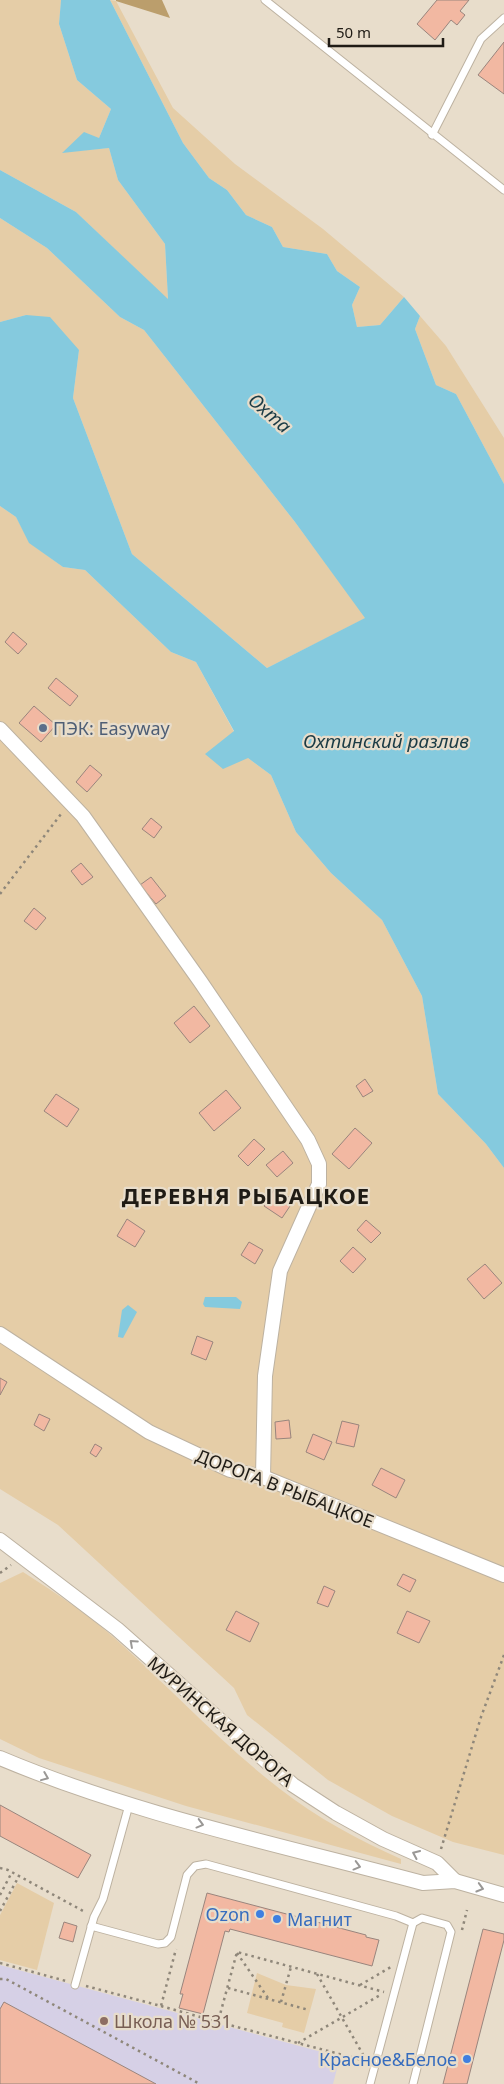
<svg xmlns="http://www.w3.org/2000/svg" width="504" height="2084" viewBox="0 0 504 2084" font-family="'Noto Sans',sans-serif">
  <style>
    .education { fill: #d6d0e6 }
    .green { fill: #e5cda7 }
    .forest { fill: #bb9e6c }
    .water { fill: #85cade }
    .building { fill: #f2b8a2; stroke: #99857d }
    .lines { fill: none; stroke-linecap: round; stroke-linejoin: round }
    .service-casing { stroke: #bdb2a1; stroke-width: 9 }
    .minor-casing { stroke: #bdb2a1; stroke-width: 16 }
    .path { stroke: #8f877a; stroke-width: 2.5; stroke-dasharray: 2.5 4; stroke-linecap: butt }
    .service { stroke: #fff; stroke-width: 7 }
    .minor { stroke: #fff; stroke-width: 14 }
    .oneway { stroke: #9a9896 }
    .service-dot { fill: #5c6f8a; stroke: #e8ddcb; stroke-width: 2 }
    .shop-dot { fill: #3f7fe0; stroke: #e8ddcb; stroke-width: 2 }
    .education-dot { fill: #8d6e63; stroke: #e8ddcb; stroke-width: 2 }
    .labels { text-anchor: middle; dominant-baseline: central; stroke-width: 4.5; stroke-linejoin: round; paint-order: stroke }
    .service-label { font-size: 18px; fill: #4e5e75; stroke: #e8ddcb; text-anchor: start }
    .street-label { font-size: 18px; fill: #1f1b15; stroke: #e8ddcb }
    .shop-label { font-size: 18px; fill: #366cbe; stroke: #e8ddcb; text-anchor: end }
    .education-label { font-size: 18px; fill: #785e54; stroke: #e8ddcb; text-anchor: start }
    .water-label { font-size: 19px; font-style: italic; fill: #1a3b45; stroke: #e8ddcb }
    .district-label { font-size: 22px; font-weight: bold; letter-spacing: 1px; fill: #1f1b15; stroke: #e8ddcb }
  </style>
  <rect width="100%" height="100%" fill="#e8ddcb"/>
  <path class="education" d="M0 1965 340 2057 333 2084H0Z"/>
  <g class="green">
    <path d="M0 0H61L59 24 77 80 111 109 99 138 63 152 109 148 118 180 165 244 168 300 76 212 0 170Z"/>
    <path d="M110 0 116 1 173 108 235 164 323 229 404 297 380 325 357 327 352 305 360 287 337 271 327 254 283 247 272 227 246 215 227 190 209 178 183 143Z"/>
    <path d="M0 218 47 248 120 317 144 330 295 522 366 618 267 668 132 554 73 398 79 350 26 315 0 322Z"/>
    <path d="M420 316 446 346 504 438V484L456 394 436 385 415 329Z"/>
    <path d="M0 506 16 517 30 543 63 567 85 570 171 652 196 662 234 732 206 754 248 758 271 775 296 832 331 873 382 920 422 996 438 1094 486 1144 504 1168V1855L453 1842 392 1816 328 1780 247 1715 234 1688 58 1525 0 1489Z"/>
    <path d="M23 1572C57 1594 91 1616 121 1644 174 1692 223 1745 280 1789 317 1818 359 1840 401 1859V1864L186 1806 39 1758 0 1739V1583Z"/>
    <path d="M17 1883 54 1903 37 1970 0 1960V1915Z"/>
    <path d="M257 1973 286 1985 316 1989 304 2033 282 2027 283 2023 247 2013Z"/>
  </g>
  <path class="forest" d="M116 0H162L170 18 116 1Z"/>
  <g class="water">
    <path d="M61 0H110L183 143 209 178 227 190 246 215 272 227 283 247 327 254 337 271 360 287 352 305 357 327 380 325 404 297 420 316 415 329 436 385 456 394 504 484V1168L486 1144 438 1094 422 996 382 920 331 873 296 832 271 775 248 758 223 769 205 754 234 731 196 662 171 652 85 570 63 567 29 543 16 517 0 506V322L26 315 50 317 79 350 73 398 132 554 267 668 365 618 295 522 144 330 120 317 47 248 0 218V170L76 212 168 299 165 244 118 180 109 148 62 153 84 132 99 138 111 109 77 80 59 24Z"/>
    <path d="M205 1297H236L242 1302 240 1309 205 1307 203 1304Z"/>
    <path d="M128 1305 137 1312 123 1338 118 1337 122 1310Z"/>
  </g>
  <g class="building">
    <path d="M437 0H469L460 11 465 15 457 25 451 20 435 40 417 24Z"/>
    <path d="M504 42V94L478 75Z"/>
    <path d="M13 632 27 644 18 654 5 642Z"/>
    <path d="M56 678 78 696 70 706 48 688Z"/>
    <path d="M34 706 56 725 41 742 19 723Z"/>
    <path d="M90 765 102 775 87 792 76 782Z"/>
    <path d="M151 818 162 827 154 838 142 829Z"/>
    <path d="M81 863 93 877 82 885 71 871Z"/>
    <path d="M151 877 166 896 156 904 140 885Z"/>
    <path d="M34 908 46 918 36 930 24 921Z"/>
    <path d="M194 1006 210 1026 190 1043 174 1023Z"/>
    <path d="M365 1079 373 1091 363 1097 356 1086Z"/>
    <path d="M226 1090 241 1108 214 1131 199 1113Z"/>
    <path d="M56 1094 79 1109 67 1127 44 1111Z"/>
    <path d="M355 1128 372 1143 349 1169 332 1154Z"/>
    <path d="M254 1139 265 1149 248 1166 238 1156Z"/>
    <path d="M283 1151 293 1163 277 1177 266 1165Z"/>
    <path d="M275 1188 294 1200 282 1218 264 1206Z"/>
    <path d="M127 1219 145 1231 135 1247 117 1236Z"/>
    <path d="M366 1220 381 1233 371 1243 357 1230Z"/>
    <path d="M249 1242 263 1250 255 1264 241 1255Z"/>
    <path d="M353 1247 366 1259 353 1273 340 1261Z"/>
    <path d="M485 1264 502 1283 484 1299 467 1279Z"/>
    <path d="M197 1336 213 1342 206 1360 191 1354Z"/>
    <path d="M0 1378 7 1382 0 1395Z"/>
    <path d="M39 1414 50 1419 44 1431 34 1425Z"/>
    <path d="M289 1420 291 1438 276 1439 275 1422Z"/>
    <path d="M342 1421 359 1425 354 1447 336 1443Z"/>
    <path d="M313 1434 332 1442 324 1460 306 1452Z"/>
    <path d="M95 1444 102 1448 96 1457 90 1453Z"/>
    <path d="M381 1468 405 1480 396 1498 372 1485Z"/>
    <path d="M403 1574 416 1580 410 1592 397 1585Z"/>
    <path d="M324 1586 335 1591 328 1607 317 1603Z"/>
    <path d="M236 1611 259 1623 250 1642 226 1630Z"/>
    <path d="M407 1611 430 1621 419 1643 397 1633Z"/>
    <path d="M0 1805 91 1855 78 1878 0 1836Z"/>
    <path d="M207 1893 366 1935V1937L379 1940 372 1966 230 1929 229 1932 225 1931 203 2014 179 2008 183 1994H180Z"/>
    <path d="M64 1922 77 1926 73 1942 59 1938Z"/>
    <path d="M483 1929 504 1934V1940L482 2025 467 2084H443Z"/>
    <path d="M4 2002 156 2084H0V2009Z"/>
  </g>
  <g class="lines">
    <defs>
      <g id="service">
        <path d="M265 0 504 190"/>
        <path d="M432 135 481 39 504 18"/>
        <path d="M91 1926 158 1944 165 1943 171 1937 187 1875 195 1866 206 1864 396 1916 413 1923 422 1918 447 1925 451 1932 413 2084"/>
        <path d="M75 1985 94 1917 103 1899 129 1805"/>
        <path d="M370 2084 413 1923"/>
      </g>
      <g id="minor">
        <path d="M0 729 83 816 200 981 308 1140 319 1164V1184L280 1271 265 1376 263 1477"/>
        <path d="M0 1334 149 1432 230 1470 263 1477 504 1575"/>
        <path d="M0 1540 117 1629 293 1785 336 1813 383 1839 437 1863 455 1881"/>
        <path d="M0 1758C135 1815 282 1845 423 1883L455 1881 504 1895"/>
      </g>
    </defs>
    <use href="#service" class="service-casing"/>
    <use href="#minor" class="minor-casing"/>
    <g class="path">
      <path d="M0 894 61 814"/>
      <path d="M0 1573 11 1565"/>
      <path d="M441 1849 481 1717 504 1655"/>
      <path d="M0 1868 8 1870 85 1912"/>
      <path d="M0 1895 12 1872"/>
      <path d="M0 1911 19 1876"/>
      <path d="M462 1930 467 1910"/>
      <path d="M237 1953 268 1998"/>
      <path d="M0 1963 66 1981"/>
      <path d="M317 1974 365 2058"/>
      <path d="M0 1979H6L200 2084"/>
      <path d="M360 1985 391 1967"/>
      <path d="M86 1986 161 2006 176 1949"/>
      <path d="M228 1988 309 2010"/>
      <path d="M281 2002 291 1967"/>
      <path d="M161 2006 218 2022"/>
      <path d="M298 2043 382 1994"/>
      <path d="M366 2061 218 2022 237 1952 384 1992"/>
    </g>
    <use href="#service" class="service"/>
    <use href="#minor" class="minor"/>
  </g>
  <defs><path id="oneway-chevron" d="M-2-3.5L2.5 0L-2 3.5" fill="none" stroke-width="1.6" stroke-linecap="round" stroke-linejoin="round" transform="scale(1.25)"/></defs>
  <g class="oneway">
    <use href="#oneway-chevron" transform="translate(133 1643) rotate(-138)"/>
    <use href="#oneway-chevron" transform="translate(45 1777) rotate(22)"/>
    <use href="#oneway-chevron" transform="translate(200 1824) rotate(15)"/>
    <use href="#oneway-chevron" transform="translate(416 1854) rotate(-156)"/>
    <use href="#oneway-chevron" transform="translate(357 1866) rotate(15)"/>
    <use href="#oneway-chevron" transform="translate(480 1888) rotate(16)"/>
  </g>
  <circle class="service-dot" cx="43" cy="728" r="5"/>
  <g class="shop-dot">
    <circle cx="260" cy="1914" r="5"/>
    <circle cx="277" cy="1919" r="5"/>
    <circle cx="467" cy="2059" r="5"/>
  </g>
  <circle class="education-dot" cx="104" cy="2021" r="5"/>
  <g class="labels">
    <g class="service-label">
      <text x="53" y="728">ПЭК: Easyway</text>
    </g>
    <g class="street-label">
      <text transform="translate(285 1488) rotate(21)">ДОРОГА В РЫБАЦКОЕ</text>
      <text transform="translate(221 1721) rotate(41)">МУРИНСКАЯ ДОРОГА</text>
    </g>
    <g class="shop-label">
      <text x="250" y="1914">Ozon</text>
      <text x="287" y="1919" text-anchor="start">Магнит</text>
      <text x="457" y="2059">Красное&amp;Белое</text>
    </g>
    <g class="education-label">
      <text x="114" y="2021">Школа № 531</text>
    </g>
    <g class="water-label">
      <text transform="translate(270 413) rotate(41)">Охта</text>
      <text x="386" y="741">Охтинский разлив</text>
    </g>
    <g class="district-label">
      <text x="246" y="1195">ДЕРЕВНЯ РЫБАЦКОЕ</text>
    </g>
  </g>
  <path d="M329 38v8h114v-8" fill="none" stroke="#1f1b15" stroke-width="2.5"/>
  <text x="336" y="38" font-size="15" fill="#1f1b15" stroke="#e8ddcb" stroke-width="4" paint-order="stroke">50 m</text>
</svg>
